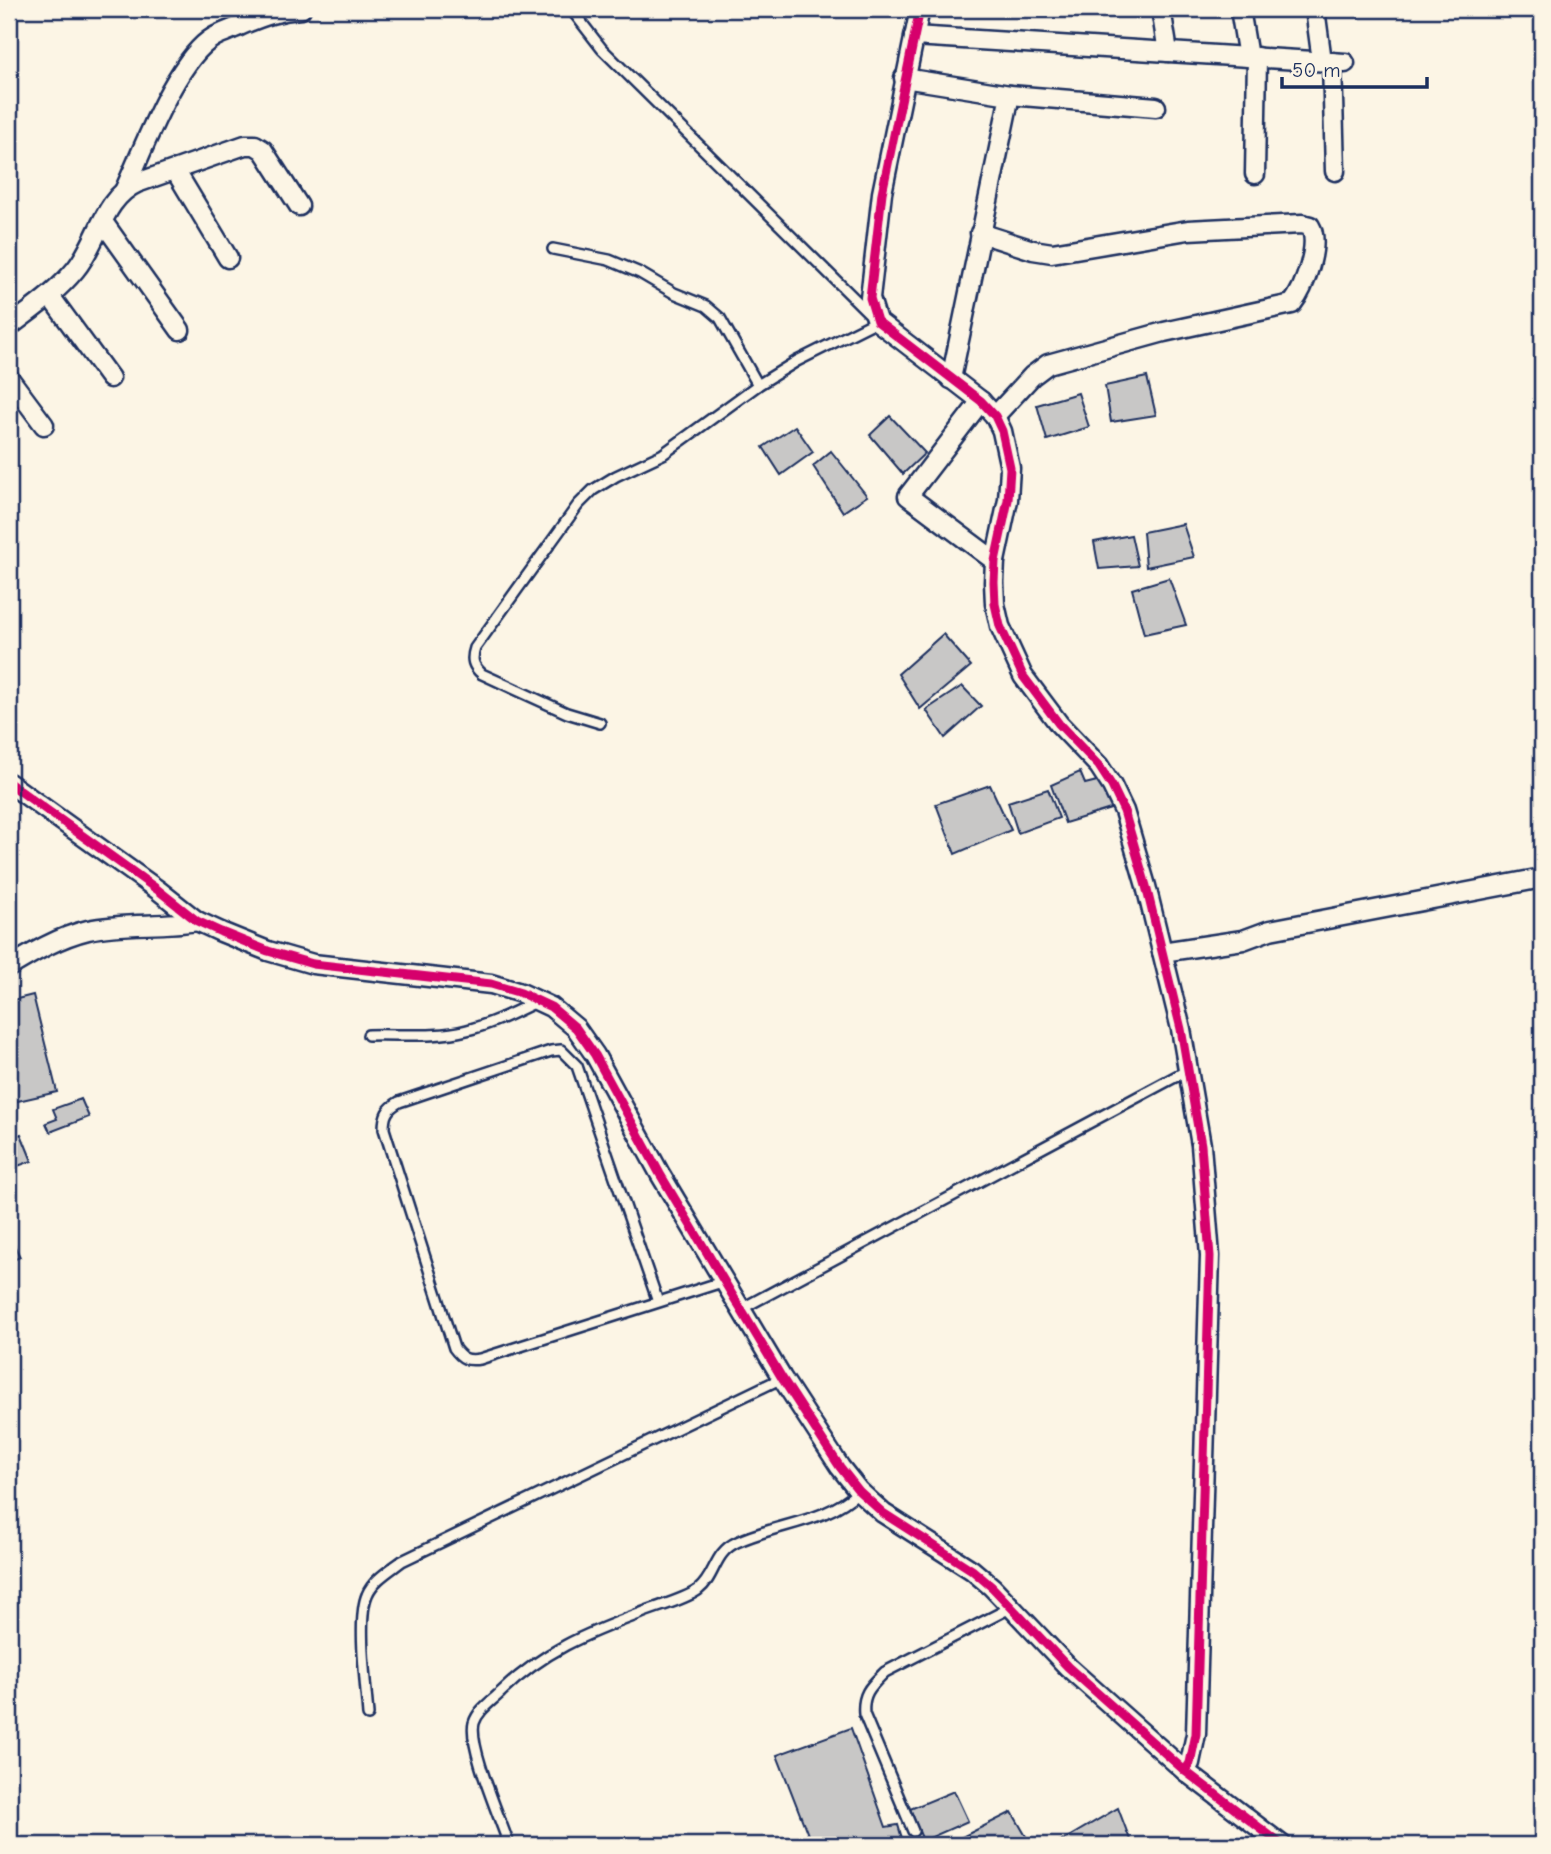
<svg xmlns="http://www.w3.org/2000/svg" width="1551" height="1854" viewBox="0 0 1551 1854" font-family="'Comic Neue',sans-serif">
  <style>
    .building { fill: #c8c7c6; stroke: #1b2f5e; stroke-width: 2 }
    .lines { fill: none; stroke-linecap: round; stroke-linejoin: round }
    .lane-casing { stroke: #1b2f5e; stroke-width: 14 }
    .street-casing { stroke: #1b2f5e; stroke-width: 23 }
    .lane { stroke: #fcf5e5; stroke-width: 9 }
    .street { stroke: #fcf5e5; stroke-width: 18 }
    .cycleway-casing { stroke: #fcf5e5; stroke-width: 13 }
    .cycleway { stroke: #d6006c; stroke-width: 9 }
  </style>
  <rect width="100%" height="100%" fill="#fcf5e5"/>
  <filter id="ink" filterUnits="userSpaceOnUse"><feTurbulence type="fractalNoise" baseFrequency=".0143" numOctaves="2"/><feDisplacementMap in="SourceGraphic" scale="14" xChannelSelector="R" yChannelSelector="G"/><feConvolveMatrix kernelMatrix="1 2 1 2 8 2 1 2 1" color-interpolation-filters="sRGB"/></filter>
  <g filter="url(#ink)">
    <g class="building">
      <path d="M1147 377 1156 415 1111 422 1105 386Z"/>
      <path d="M1078 393 1089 427 1047 440 1037 405Z"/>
      <path d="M890 416 925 453 903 474 870 435Z"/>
      <path d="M795 426 813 452 781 475 763 447Z"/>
      <path d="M831 451 867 496 843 512 813 466Z"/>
      <path d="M1183 524 1194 557 1146 567 1143 532Z"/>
      <path d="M1131 535 1138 566 1099 569 1094 542Z"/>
      <path d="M1169 578 1186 625 1144 634 1132 589Z"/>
      <path d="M943 634 971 666 920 709 898 674Z"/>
      <path d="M962 686 981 706 945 738 926 710Z"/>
      <path d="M1080 772 1085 784 1105 779 1117 807 1065 823 1051 785Z"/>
      <path d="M990 785 1011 830 955 854 936 804Z"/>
      <path d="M1048 789 1059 818 1018 833 1008 802Z"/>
      <path d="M33 995 57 1092 9 1103V1001Z"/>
      <path d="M81 1099 89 1117 50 1132 46 1123 57 1119 53 1109Z"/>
      <path d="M21 1134 32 1161 9 1169V1138Z"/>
      <path d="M9 1234 20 1257 9 1262Z"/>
      <path d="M851 1728 886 1827 898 1825 904 1845H812L777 1755Z"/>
      <path d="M954 1791 968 1821 923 1841 910 1809Z"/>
      <path d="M1118 1808 1132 1845H1055Z"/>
      <path d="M1012 1812 1031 1845H946Z"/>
    </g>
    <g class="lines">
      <defs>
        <g id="lane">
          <path d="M571 9 602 49 877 321 797 361 758 385 663 454 616 476 593 490 578 505 475 648C471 660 473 666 482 674L567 713 600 723"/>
          <path d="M553 249 609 260 640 273 674 293 706 306 720 318 758 385"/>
          <path d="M368 1035C400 1034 436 1038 467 1030 492 1024 515 1012 538 1001"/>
          <path d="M658 1302 577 1066 561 1050 551 1051 399 1102C387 1109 384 1115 384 1129L454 1348C462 1359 467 1361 480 1359L725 1281"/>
          <path d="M741 1309 1188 1070"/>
          <path d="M368 1715C366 1687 357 1617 367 1595 373 1580 389 1571 402 1561L782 1378"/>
          <path d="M913 1831 864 1714C862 1693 871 1686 885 1672L1012 1607"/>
          <path d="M509 1845C501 1820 468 1746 474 1723 478 1710 492 1701 501 1692 544 1651 585 1634 639 1614 655 1607 684 1600 698 1590 716 1576 713 1553 737 1542 778 1523 826 1523 859 1491"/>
        </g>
        <g id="street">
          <path d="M920 9 882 193 870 298 877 321 981 401 995 416 1002 431 1010 468 1008 500 995 561 994 582 995 604 1000 626 1023 676 1059 724 1099 766 1112 786 1124 811 1146 886 1181 1029 1201 1145 1210 1256 1196 1734 1190 1763 1185 1771"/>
          <path d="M1161 9 1168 52"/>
          <path d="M1240 9 1248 57"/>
          <path d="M1315 9 1322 61"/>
          <path d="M914 36 1345 63"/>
          <path d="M1332 62 1335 171"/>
          <path d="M904 78 1010 95 1156 107"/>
          <path d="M175 170 228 258"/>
          <path d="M1255 174 1257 57"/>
          <path d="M125 189C144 148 176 59 214 37 223 32 234 29 244 24 263 16 280 10 301 9"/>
          <path d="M103 222 180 330"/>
          <path d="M980 233 1033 250 1052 253 1188 230 1302 224 1310 226C1321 244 1304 289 1292 304L1164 332 1048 364 1032 376 995 416"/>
          <path d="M50 296 110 378"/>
          <path d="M9 327C32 309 56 293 75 270 98 243 103 198 137 183L245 145H255L263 150 299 206"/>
          <path d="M9 378 44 425"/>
          <path d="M951 379 1010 95"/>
          <path d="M981 401 908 496 995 561"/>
          <path d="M9 783 158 890 197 921 221 932 268 951 313 964 491 984 521 993 551 1007 576 1028 595 1055 660 1174 782 1378 840 1467 859 1491 883 1513 972 1570 992 1587 1068 1667 1185 1771 1282 1845"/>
          <path d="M1162 952 1243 940 1270 930 1542 878"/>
          <path d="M9 967C34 952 59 937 88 930 124 922 161 927 197 921"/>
        </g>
      </defs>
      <use href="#lane" class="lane-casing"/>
      <use href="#street" class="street-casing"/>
      <use href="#lane" class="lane"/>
      <use href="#street" class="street"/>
      <defs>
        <g id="cycleway">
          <path d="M920 9 882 193 870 298 877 321 981 401 995 416 1002 431 1010 468 1008 500 995 561 994 582 995 604 1000 626 1023 676 1059 724 1099 766 1112 786 1124 811 1146 886 1181 1029 1201 1145 1210 1256 1196 1734 1190 1763 1185 1771"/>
          <path d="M9 783 158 890 197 921 221 932 268 951 313 964 491 984 521 993 551 1007 576 1028 595 1055 660 1174 782 1378 840 1467 859 1491 883 1513 972 1570 992 1587 1068 1667 1185 1771 1282 1845"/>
        </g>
      </defs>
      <use href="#cycleway" class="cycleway-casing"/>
      <use href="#cycleway" class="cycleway"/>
    </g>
  </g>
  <rect width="1551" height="1854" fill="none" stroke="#fcf5e5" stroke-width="35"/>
  <rect x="18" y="18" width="1516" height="1819" fill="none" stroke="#1b2f5e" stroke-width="2.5" filter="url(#ink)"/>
  <path d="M1282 77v10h145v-10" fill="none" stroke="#1b2f5e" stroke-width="3.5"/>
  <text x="1292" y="77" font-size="21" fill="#1b2f5e" stroke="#fcf5e5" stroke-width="5" paint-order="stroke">50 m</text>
</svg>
